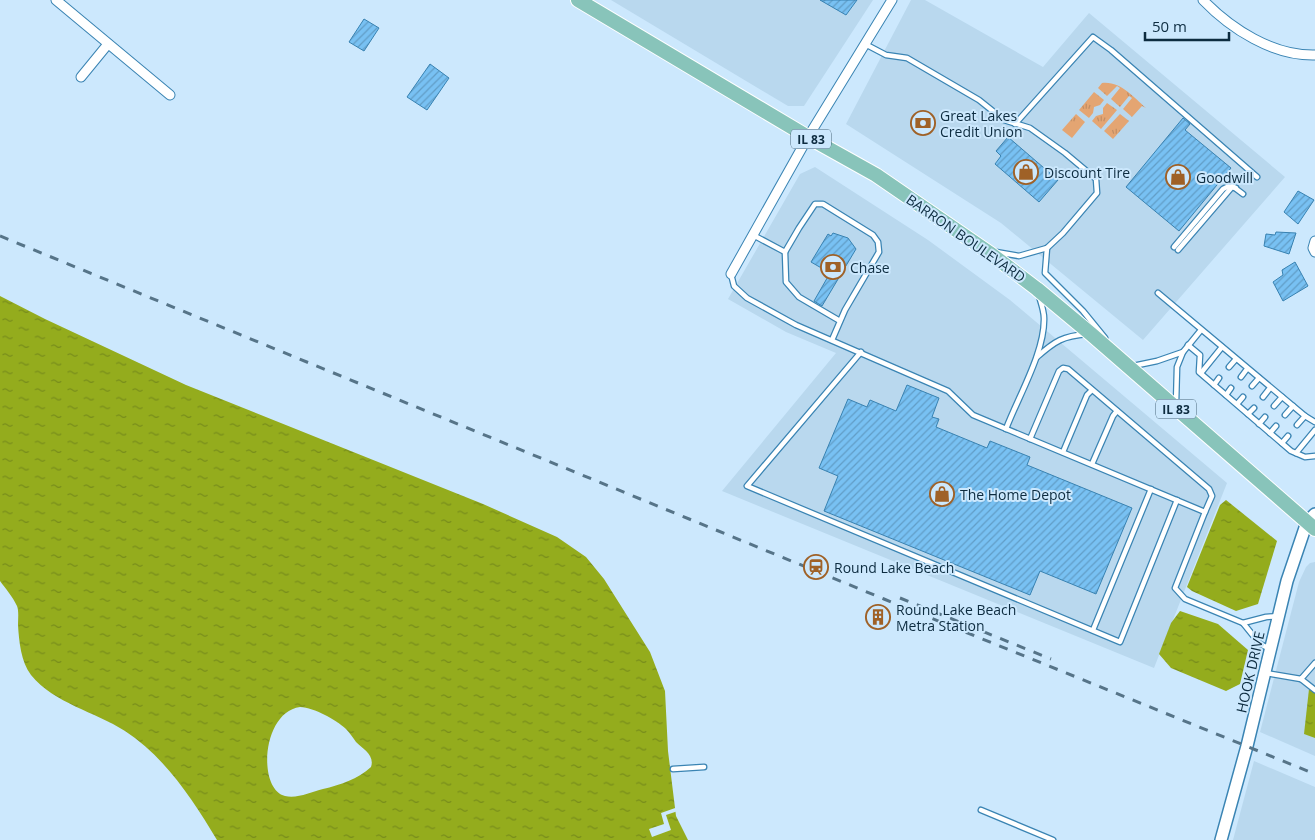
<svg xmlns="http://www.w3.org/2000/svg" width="1315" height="840" viewBox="0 0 1315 840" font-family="'Open Sans',sans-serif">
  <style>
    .built { fill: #b9d8ee }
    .grass { fill: url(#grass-tufts) }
    .water { fill: url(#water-ripples); fill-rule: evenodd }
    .pier { fill: #cce8fd }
    .building { fill: url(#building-hatch); stroke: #3882b1 }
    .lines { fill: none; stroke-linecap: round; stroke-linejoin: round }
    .service-casing { stroke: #3a84b3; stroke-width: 7 }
    .minor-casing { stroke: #3a84b3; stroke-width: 11 }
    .tertiary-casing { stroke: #3a84b3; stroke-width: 14 }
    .primary-casing { stroke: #fff; stroke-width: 16 }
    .service { stroke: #fff; stroke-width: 4.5 }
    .minor { stroke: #fff; stroke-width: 9 }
    .tertiary { stroke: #fff; stroke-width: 11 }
    .primary { stroke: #88c4ba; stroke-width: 14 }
    .rail { stroke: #567488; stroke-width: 3; stroke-dasharray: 9 9; stroke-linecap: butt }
    .labels { text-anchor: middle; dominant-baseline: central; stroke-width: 4; stroke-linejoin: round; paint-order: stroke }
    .shield { fill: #cce8fd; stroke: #466479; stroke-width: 1 }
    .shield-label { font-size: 12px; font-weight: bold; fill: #0d2c40 }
    .poi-label { font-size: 14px; fill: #0d2c40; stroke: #cce8fd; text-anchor: start }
    .street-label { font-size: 14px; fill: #0d2c40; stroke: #cce8fd }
  </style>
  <defs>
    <pattern id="grass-tufts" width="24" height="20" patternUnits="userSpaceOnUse" patternTransform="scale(1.25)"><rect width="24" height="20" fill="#e4a572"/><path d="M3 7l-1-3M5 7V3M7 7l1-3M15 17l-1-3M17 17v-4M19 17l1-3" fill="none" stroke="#c28e64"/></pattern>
    <pattern id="water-ripples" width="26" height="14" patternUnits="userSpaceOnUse" patternTransform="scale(1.25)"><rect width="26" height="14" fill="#94ac1d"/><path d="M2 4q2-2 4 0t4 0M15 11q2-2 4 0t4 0" fill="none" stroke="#778c1b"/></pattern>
    <pattern id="building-hatch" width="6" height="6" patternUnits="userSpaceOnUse" patternTransform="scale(1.25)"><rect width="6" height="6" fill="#78c1f3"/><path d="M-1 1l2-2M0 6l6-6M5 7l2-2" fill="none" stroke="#619dc6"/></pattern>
  </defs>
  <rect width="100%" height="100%" fill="#cce8fd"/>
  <g class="built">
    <path d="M611 0H873L804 106H788Z"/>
    <path d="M911 0H925L1043 67 1089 13 1285 177 1143 340 1001 223 846 124Z"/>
    <path d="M815 167 928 240 1010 300 1227 483 1154 668 722 491 836 353 786 332 728 299 800 174Z"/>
    <path d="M1315 562V756L1260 732 1299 582 1306 567 1310 563Z"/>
    <path d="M1254 761 1315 787V840H1233Z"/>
  </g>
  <g class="grass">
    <path d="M1102 83C1121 81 1133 97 1146 108L1142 106 1132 117 1123 109 1132 98 1129 96 1120 107 1111 99 1120 88 1117 86 1107 96 1098 88Z"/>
    <path d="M1094 92 1104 100 1100 105 1094 107 1093 113 1089 118 1079 110Z"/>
    <path d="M1107 103 1117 110 1101 129 1092 121 1096 116 1103 114V108Z"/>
    <path d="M1076 114 1085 122 1072 138 1062 130Z"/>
    <path d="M1120 114 1129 121 1113 139 1104 131Z"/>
  </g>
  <g class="water">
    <path d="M0 296 45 319 186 385 483 504 557 537 586 557 604 579 650 652 665 691 668 751 676 816 688 840H217C193 800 165 757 125 731 94 711 55 704 31 675 21 662 19 641 18 625 18 619 19 611 17 606 13 597 5 588 0 581ZM300 707C315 708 335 719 346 729 350 733 353 738 356 742 363 749 375 755 371 767 358 779 340 785 323 789 311 792 297 799 285 796 257 789 262 712 300 707Z"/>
    <path d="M1226 500 1277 541 1258 604 1236 611 1192 591 1187 587 1220 505Z"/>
    <path d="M1180 611 1218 624 1248 650 1240 684 1226 691 1171 668 1159 654 1171 623Z"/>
    <path d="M1309 689 1315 693V738L1304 734Z"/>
  </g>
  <path class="pier" d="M678 807V811L666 815 671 830 652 837 649 829 664 824 661 813Z"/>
  <g class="building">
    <path d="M820 0H857L846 15Z"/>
    <path d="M364 19 379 28 364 51 349 42Z"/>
    <path d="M430 64 449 78 427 110 407 97Z"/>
    <path d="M1183 118 1190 124 1185 130 1231 168 1179 231 1126 187Z"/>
    <path d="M1008 137 1058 180 1039 202 995 164 1001 156 996 151Z"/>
    <path d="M1298 191 1314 200 1298 224 1284 212Z"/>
    <path d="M1276 232 1296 233 1289 254 1264 246 1266 234 1275 235Z"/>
    <path d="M833 233 848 238 856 249 822 306 814 301 830 273 811 262 828 234 831 236Z"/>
    <path d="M1295 262 1308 286 1283 301 1273 282 1283 275 1282 270Z"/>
    <path d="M907 385 939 398 932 417 939 419 936 427 987 448 990 441 1030 457 1027 465 1132 508 1096 594 1040 571 1030 595 824 511 838 476 819 468 848 399 867 407 870 400 896 411Z"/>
    <path d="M871 607 889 615 884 627 866 619Z"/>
  </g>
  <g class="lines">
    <defs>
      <g id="service">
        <path d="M865 44 886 55 907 58 979 100 1004 120 1030 128 1065 153 1096 179 1097 193 1063 233 1047 248 1019 256 996 252"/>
        <path d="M1015 124 1093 37 1111 50 1257 177"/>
        <path d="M753 235 785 252"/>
        <path d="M1174 247 1223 189 1231 185 1243 194"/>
        <path d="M1047 248 1045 273 1083 311 1105 338"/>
        <path d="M1178 250 1232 187 1236 188"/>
        <path d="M731 274 734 286 747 298 796 325 948 391 973 415 1205 512 1175 588 1185 599 1243 623 1260 644 1270 649"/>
        <path d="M1158 293 1305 416 1315 422"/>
        <path d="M832 340 845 310 879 252 878 242 873 235 823 204H815L799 228 785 252 786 282 799 297 840 321"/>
        <path d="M1188 345 1200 355 1199 372 1291 451 1305 457 1315 456"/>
        <path d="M861 352 747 486 1120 642 1177 500"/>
        <path d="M1037 357C1055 341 1063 336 1087 334"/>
        <path d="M1133 366 1157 361 1183 352"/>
        <path d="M1229 367 1236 359"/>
        <path d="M1201 373 1222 347"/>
        <path d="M1241 377 1247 369"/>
        <path d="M1214 385 1219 378"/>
        <path d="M1252 386 1259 378"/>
        <path d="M1226 395 1231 388"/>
        <path d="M1263 397 1270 388"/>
        <path d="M1176 404 1177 367 1183 352 1201 330"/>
        <path d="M1237 404 1243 397"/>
        <path d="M1274 406 1282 397"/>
        <path d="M1248 414 1254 408"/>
        <path d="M1285 415 1293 406"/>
        <path d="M1259 424 1265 417"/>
        <path d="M1297 425 1305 416"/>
        <path d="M1006 429C1018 397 1045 352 1044 318 1044 311 1041 303 1039 296"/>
        <path d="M1270 433 1276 426"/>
        <path d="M1030 439 1059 371 1063 368 1068 369 1209 489 1212 496 1205 512"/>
        <path d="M1282 443 1288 436"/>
        <path d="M1063 452 1087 395 1092 390"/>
        <path d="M1296 453 1315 430"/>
        <path d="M1092 464 1113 416 1117 411"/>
        <path d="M1243 623 1266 617 1278 616"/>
        <path d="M1093 630 1151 489"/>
        <path d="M1266 673 1301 679 1315 663"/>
        <path d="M1301 679 1315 690"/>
        <path d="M673 769 704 767"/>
        <path d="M981 810 1053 840"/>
      </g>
      <g id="minor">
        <path d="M56 0 170 95"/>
        <path d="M1203 0C1231 29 1273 56 1315 55"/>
        <path d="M81 77 108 44"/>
        <path d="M1315 241 1313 248 1315 252"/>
        <path d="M731 274 808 137 892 0"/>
      </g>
      <path id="tertiary" d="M1221 840 1247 746 1287 581 1307 522 1315 514"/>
      <path id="primary" d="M578 0 808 137 876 175 991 254 1037 289 1091 334 1315 529"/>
    </defs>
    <use href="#service" class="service-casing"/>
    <use href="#minor" class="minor-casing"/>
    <use href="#tertiary" class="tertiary-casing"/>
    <use href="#primary" class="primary-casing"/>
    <use href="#service" class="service"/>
    <use href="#minor" class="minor"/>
    <use href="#tertiary" class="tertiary"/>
    <use href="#primary" class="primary"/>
    <g class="rail">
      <path d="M0 236 884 599 1315 774"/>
      <path d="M900 598 1051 659"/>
    </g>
  </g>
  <defs>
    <symbol id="bank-ring" viewBox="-11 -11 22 22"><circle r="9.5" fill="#cce8fd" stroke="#9f6127" stroke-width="1.5"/><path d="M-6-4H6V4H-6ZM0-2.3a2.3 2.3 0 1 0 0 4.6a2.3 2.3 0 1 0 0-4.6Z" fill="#9f6127"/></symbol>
    <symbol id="shop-ring" viewBox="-11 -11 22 22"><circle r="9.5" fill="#cce8fd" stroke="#9f6127" stroke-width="1.5"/><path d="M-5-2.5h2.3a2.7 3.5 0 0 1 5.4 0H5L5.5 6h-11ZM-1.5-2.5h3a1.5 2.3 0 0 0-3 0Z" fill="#9f6127"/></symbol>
    <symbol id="station-ring" viewBox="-11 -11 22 22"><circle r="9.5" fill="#cce8fd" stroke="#9f6127" stroke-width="1.5"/><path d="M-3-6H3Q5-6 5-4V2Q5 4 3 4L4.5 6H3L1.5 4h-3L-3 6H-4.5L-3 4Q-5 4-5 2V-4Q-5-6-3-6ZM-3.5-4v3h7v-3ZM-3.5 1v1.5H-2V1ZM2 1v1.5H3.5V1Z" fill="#9f6127"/></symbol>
    <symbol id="building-ring" viewBox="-11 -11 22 22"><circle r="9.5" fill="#cce8fd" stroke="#9f6127" stroke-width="1.5"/><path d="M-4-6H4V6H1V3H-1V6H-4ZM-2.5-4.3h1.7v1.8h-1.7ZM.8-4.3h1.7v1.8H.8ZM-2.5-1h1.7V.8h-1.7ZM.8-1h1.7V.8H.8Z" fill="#9f6127"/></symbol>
  </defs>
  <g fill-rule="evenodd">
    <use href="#bank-ring" x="909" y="109" width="28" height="28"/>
    <use href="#shop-ring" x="1012" y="158" width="28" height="28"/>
    <use href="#shop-ring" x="1164" y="163" width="28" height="28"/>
    <use href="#bank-ring" x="819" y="253" width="28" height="28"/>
    <use href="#shop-ring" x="928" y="480" width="28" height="28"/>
    <use href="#station-ring" x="802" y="553" width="28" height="28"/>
    <use href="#building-ring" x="864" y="603" width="28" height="28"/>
  </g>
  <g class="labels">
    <g class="shield">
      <rect x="791" y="129.5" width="40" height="19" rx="4"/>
      <rect x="1156" y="399.5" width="40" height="19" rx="4"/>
    </g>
    <g class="shield-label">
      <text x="811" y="139">IL 83</text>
      <text x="1176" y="409">IL 83</text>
    </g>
    <g class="poi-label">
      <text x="940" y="115">Great Lakes<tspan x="940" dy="16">Credit Union</tspan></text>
      <text x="1044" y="172">Discount Tire</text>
      <text x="1196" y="177">Goodwill</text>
      <text x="850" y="267">Chase</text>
      <text x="960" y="494">The Home Depot</text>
      <text x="834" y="567">Round Lake Beach</text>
      <text x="896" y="609">Round Lake Beach<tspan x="896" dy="16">Metra Station</tspan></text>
    </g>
    <g class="street-label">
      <text transform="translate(966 238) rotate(35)">BARRON BOULEVARD</text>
      <text transform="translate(1250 672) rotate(-77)">HOOK DRIVE</text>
    </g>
  </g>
  <path d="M1145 32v8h84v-8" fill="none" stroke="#0d2c40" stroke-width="2.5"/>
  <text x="1152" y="32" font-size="15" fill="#0d2c40" stroke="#cce8fd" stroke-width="4" paint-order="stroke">50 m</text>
</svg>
